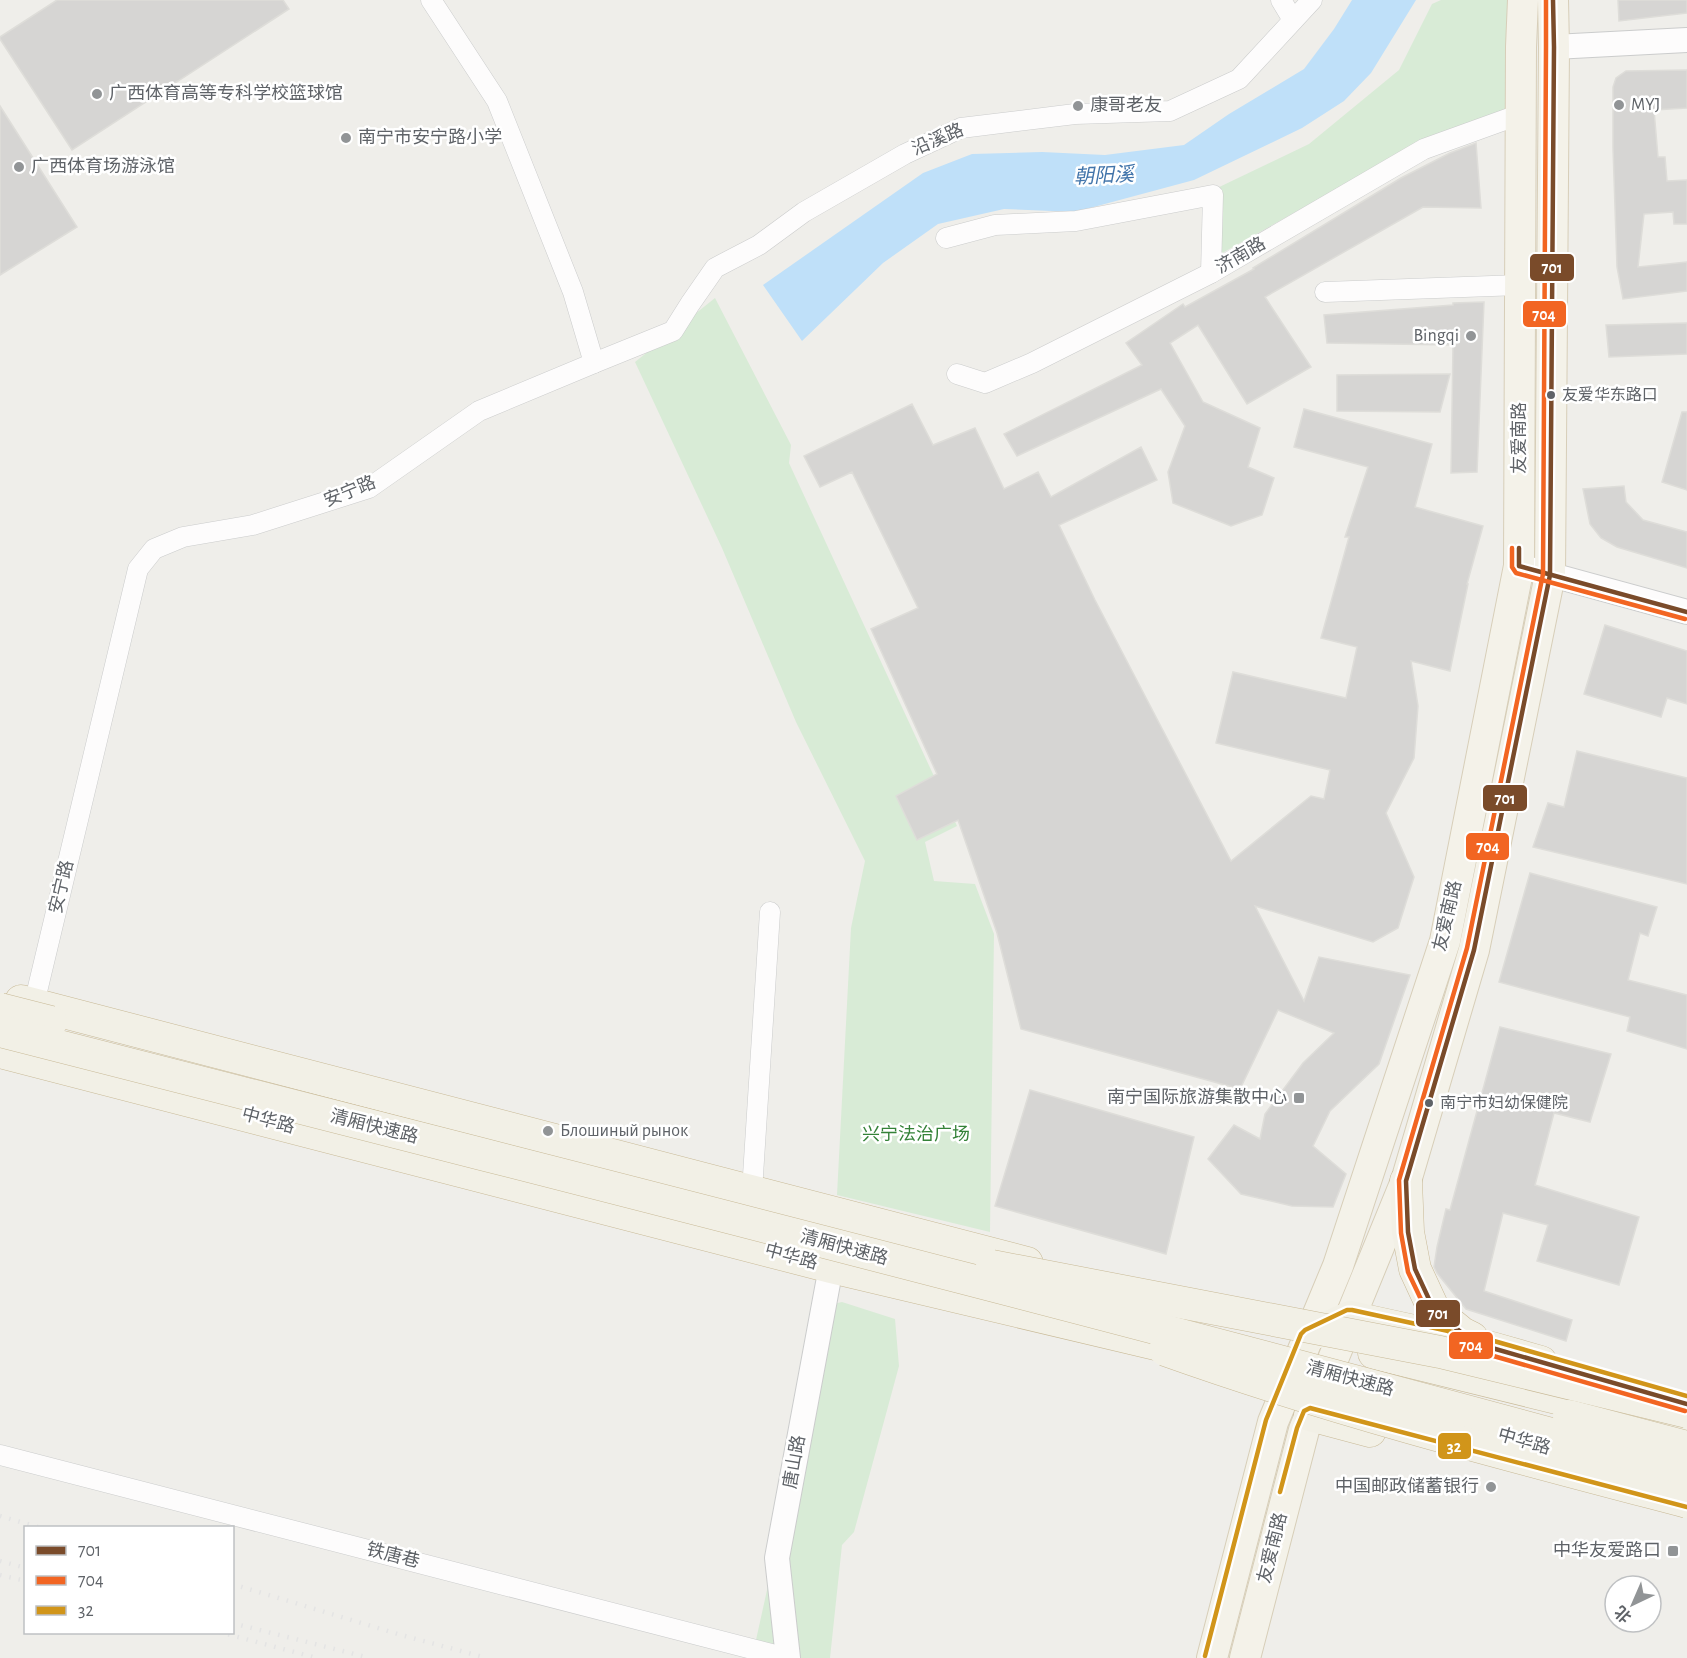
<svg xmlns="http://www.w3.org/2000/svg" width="1687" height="1658" viewBox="0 0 1687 1658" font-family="'Alegreya Sans','Noto Sans SC',sans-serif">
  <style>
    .green { fill: #d8ebd6 }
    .water { fill: #bfe0f9 }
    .building { fill: #d6d5d3; stroke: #deddd9; stroke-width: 1.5 }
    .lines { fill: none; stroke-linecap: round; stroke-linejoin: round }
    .minor-casing { stroke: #cbcccc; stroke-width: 21 }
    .tertiary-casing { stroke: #cbcccc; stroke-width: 26 }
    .primary-casing { stroke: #d7ceb8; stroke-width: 32 }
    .trunk-casing { stroke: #c8b996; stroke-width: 33 }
    .minor { stroke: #fdfcfc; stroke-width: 20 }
    .tertiary { stroke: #fdfcfc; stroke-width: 24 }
    .primary { stroke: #f4f2e9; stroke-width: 30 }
    .trunk { stroke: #f2f0e6; stroke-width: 32 }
    .rail { stroke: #e4e4e4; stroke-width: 4.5; stroke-dasharray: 1.5 8; stroke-linecap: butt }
    .trunk-bridge-casing { stroke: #c8b996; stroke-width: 33; stroke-linecap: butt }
    .trunk-bridge { stroke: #f2f0e6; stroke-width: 32 }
    .bus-1-casing { stroke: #fff; stroke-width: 9 }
    .bus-2-casing { stroke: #fff; stroke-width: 9 }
    .bus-3-casing { stroke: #fff; stroke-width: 9 }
    .bus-1 { stroke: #7a4b2a; stroke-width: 4.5 }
    .bus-2 { stroke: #f26522; stroke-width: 4.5 }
    .bus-3 { stroke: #d1951a; stroke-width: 4.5 }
    .poi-dot { fill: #919496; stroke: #fff; stroke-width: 2 }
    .bus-dot { fill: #5f6368; stroke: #fff; stroke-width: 2 }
    .labels { text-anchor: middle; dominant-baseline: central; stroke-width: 5; stroke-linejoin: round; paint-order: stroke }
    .bus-label { font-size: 16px; fill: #5f6368; stroke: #fff; text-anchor: start }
    .poi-label { font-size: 18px; fill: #5f6368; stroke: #fff; text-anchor: start }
    .street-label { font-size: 18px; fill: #5f6368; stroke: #fff }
    .park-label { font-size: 18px; fill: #348238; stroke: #fff }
    .water-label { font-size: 20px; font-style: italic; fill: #4174aa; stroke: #fff }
    .line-badge { stroke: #fff; stroke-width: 2 }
    .badge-label { font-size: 16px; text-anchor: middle; font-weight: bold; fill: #fff }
  </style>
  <rect width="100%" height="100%" fill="#efeeea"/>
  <g class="green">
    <path d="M1441 0H1514V107L1417 144 1208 261 1213 190 1309 144 1399 70 1432 4Z"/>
    <path d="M715 298 791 445 789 463 957 826 925 842 934 881 975 884 994 934 990 1232 837 1195 851 928 865 861 796 722 722 548 635 362Z"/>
    <path d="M842 1302 895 1319 899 1366 854 1532 842 1545 830 1658H752L828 1314 833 1304Z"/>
  </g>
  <path class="water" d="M1352 0H1416L1371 73 1344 101 1302 128 1194 180 1075 212 1004 209 938 224 883 263 802 341 763 285 923 173 972 154 1042 152 1105 155 1184 145 1229 114 1304 69 1334 29Z"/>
  <g class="building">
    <path d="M57 0H283L289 9 72 150 0 39V37Z"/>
    <path d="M1618 0H1687V13L1619 21Z"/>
    <path d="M1687 70V108L1654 110 1658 157H1665L1667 181 1687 180V224H1674L1673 212 1644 214 1638 267 1687 262V291L1623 299 1617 267 1613 148V87L1616 78 1626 71Z"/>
    <path d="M0 106 77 227 0 275Z"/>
    <path d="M1476 143 1481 208 1423 207 1265 297 1311 367 1247 404 1198 325 1170 343 1203 402 1260 428 1248 467 1274 478 1262 515 1231 526 1173 503 1168 472 1185 426 1161 389 1017 456 1004 434 1142 365 1126 343 1183 304 1185 307 1254 269 1253 268 1401 178 1450 153Z"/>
    <path d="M1484 302 1477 472 1451 473 1453 345 1327 343 1324 315 1453 305V303Z"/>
    <path d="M1687 323V354L1609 357 1606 325Z"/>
    <path d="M1450 374 1440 412 1337 411V375Z"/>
    <path d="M912 404 933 445 975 428 1004 489 1038 472 1051 497 1141 447 1157 480 1059 525 1095 600 1231 861 1311 796 1324 799 1330 770 1216 743 1233 672 1346 698 1357 647 1321 638 1349 537H1345L1368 467 1294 447 1304 409 1432 444 1415 507 1483 526 1467 584H1468L1450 671 1411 661 1418 706 1414 758 1386 813 1414 877 1398 928 1373 942 1255 906 1304 1001 1319 957 1410 975 1379 1064 1330 1111 1313 1146 1346 1174 1333 1207 1292 1206 1241 1194 1208 1159 1234 1125 1260 1139 1265 1114 1303 1063 1334 1033 1278 1010 1240 1089 1021 1029 997 933 958 820 917 840 896 796 937 774 871 629 918 608 852 472 820 487 804 456Z"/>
    <path d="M1682 412H1687V490L1662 482Z"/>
    <path d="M1624 486 1626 502 1643 520 1687 532V568L1617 547 1601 538 1590 524 1583 489Z"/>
    <path d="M1605 625 1687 651V704L1667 698 1661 717 1584 694Z"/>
    <path d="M1577 751 1687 778V884L1533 847 1548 803 1564 807Z"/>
    <path d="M1530 873 1657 907 1648 936 1640 933 1628 980 1687 995V1049L1627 1031 1630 1017 1499 982Z"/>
    <path d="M1500 1027 1611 1054 1590 1122 1554 1113 1535 1185 1639 1217 1619 1285 1537 1261 1548 1225 1503 1213 1484 1291 1572 1320 1566 1341 1466 1309 1437 1273 1434 1267 1437 1247 1446 1209 1450 1210Z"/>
    <path d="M1030 1090 1194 1137 1166 1254 995 1206Z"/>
  </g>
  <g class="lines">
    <defs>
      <g id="minor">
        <path d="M1281 0 1293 20"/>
        <path d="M946 238 995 225 1076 221 1213 195 1211 273"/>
        <path d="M1325 292 1520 285"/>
        <path d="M594 363 673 331 690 304 715 268 759 245 804 212 905 154 961 128 1075 114 1170 111 1239 79 1312 0"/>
        <path d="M957 374 985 383 1032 363 1211 273 1424 149 1521 114"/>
        <path d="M34 1004 138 569 154 549 183 537 253 525 369 488 479 411 594 363 573 292 497 101 431 0"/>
        <path d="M752 1191 770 912"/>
        <path d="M0 1455 787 1658"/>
      </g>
      <g id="tertiary">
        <path d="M1554 47 1687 40"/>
        <path d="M1519 566 1687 612"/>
        <path d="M788 1658 777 1558 831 1267"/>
      </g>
      <g id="primary">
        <path d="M1212 1658 1273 1422 1338 1266 1445 941 1519 566 1521 47 1523 0"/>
        <path d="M1245 1658 1304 1430 1406 1181 1474 950 1550 575 1554 47 1553 0"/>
      </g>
      <g id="trunk">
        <path d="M21 1001 1027 1263"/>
        <path d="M0 1052 831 1267 1189 1352"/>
        <path d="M1406 1181 1408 1232 1415 1269 1434 1310 1462 1333 1472 1338"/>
        <path d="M1309 1336 1350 1317 1492 1348 1541 1362"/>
        <path d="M1374 1353 1687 1430"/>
        <path d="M1310 1415 1370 1431"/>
      </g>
    </defs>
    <use href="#minor" class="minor-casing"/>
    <use href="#tertiary" class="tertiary-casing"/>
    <use href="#primary" class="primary-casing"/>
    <use href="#trunk" class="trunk-casing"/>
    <use href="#minor" class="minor"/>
    <use href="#tertiary" class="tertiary"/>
    <use href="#primary" class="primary"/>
    <use href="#trunk" class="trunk"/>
    <g class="rail">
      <path d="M0 1516 41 1528"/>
      <path d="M0 1561 26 1568"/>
      <path d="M0 1575 26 1581"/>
      <path d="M232 1584 401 1635 487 1658"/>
      <path d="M232 1623 370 1658"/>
      <path d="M219 1632 317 1658"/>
    </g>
    <defs>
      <g id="trunk-bridge">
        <path d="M0 1009 51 1022"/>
        <path d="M0 1031C563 1175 1127 1317 1687 1471"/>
        <path d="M992 1266 1440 1352 1687 1412"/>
        <path d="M1165 1350C1336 1411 1512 1456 1687 1502"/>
        <path d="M1569 1416 1687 1447"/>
      </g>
    </defs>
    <use href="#trunk-bridge" class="trunk-bridge-casing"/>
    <use href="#trunk-bridge" class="trunk-bridge"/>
    <defs>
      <g id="bus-1">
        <path d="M1553 0 1554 47 1550 575 1474 950 1406 1181 1408 1232 1415 1269 1434 1310 1462 1333 1492 1348 1687 1404"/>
        <path d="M1519 548V566L1687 612"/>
      </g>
      <g id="bus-2">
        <path d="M1546 0V47L1543 574 1467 948 1399 1180 1401 1233 1408 1272 1428 1314 1458 1339 1490 1355 1685 1411"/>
        <path d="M1512 548V567L1516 573 1685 619"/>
      </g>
      <g id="bus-3">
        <path d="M1280 1492 1297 1428 1304 1411 1310 1408 1687 1507"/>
        <path d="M1205 1656 1266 1420 1301 1334 1305 1330 1347 1310H1352L1494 1341 1687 1396"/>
      </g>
    </defs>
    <use href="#bus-1" class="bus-1-casing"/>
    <use href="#bus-2" class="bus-2-casing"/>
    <use href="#bus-3" class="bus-3-casing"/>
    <use href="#bus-1" class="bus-1"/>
    <use href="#bus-2" class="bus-2"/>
    <use href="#bus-3" class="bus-3"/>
  </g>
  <g class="poi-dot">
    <circle cx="97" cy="94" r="6"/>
    <circle cx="1619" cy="105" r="6"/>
    <circle cx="1078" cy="106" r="6"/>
    <circle cx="346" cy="138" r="6"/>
    <circle cx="19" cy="167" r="6"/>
    <circle cx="1471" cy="336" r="6"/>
    <rect x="1293" y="1092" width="12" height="12" rx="3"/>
    <circle cx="548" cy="1131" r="6"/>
    <circle cx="1491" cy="1487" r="6"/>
    <rect x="1667" y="1545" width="12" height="12" rx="3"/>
  </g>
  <g class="bus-dot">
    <circle cx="1551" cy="395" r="5"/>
    <circle cx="1429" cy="1103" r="5"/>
  </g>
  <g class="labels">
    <g class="bus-label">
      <text x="1562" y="395">友爱华东路口</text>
      <text x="1440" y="1103">南宁市妇幼保健院</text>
    </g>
    <g class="poi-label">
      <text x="109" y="94">广西体育高等专科学校篮球馆</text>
      <text x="1631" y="105">MYJ</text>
      <text x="1090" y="106">康哥老友</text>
      <text x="358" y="138">南宁市安宁路小学</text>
      <text x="31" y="167">广西体育场游泳馆</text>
      <text x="1459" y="336" text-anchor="end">Bingqi</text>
      <text x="1287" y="1098" text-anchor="end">南宁国际旅游集散中心</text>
      <text x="560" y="1131">Блошиный рынок</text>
      <text x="1479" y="1487" text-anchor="end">中国邮政储蓄银行</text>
      <text x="1661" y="1551" text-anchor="end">中华友爱路口</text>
    </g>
    <g class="street-label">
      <text transform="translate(938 140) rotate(-23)">沿溪路</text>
      <text transform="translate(1241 256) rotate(-30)">济南路</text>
      <text transform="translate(1520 438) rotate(-90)">友爱南路</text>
      <text transform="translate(350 492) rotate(-22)">安宁路</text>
      <text transform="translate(62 887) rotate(-77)">安宁路</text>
      <text transform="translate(1448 916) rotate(-77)">友爱南路</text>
      <text transform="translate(268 1121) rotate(15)">中华路</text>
      <text transform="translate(374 1127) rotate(14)">清厢快速路</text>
      <text transform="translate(844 1248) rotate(15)">清厢快速路</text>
      <text transform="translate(791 1257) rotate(15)">中华路</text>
      <text transform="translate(1350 1379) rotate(15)">清厢快速路</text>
      <text transform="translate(1524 1442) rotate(16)">中华路</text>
      <text transform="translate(795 1462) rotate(-80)">唐山路</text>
      <text transform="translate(1273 1548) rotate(-76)">友爱南路</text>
      <text transform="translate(393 1556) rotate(14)">铁唐巷</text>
    </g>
    <g class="park-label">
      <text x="916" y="1135">兴宁法治广场</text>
    </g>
    <g class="water-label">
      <text transform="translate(1104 176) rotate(-3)">朝阳溪</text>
    </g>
  </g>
  <g class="line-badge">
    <rect x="1529" y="253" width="46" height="29" rx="6" fill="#7a4b2a"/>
    <rect x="1522" y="300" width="45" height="28" rx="6" fill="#f26522"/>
    <rect x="1482" y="784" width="46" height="28" rx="6" fill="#7a4b2a"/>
    <rect x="1465" y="832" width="45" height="29" rx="6" fill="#f26522"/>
    <rect x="1415" y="1299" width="46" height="29" rx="6" fill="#7a4b2a"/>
    <rect x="1448" y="1331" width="46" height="29" rx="6" fill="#f26522"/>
    <rect x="1437" y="1432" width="35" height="28" rx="6" fill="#d1951a"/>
  </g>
  <g class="badge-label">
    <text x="1552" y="273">701</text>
    <text x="1544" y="320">704</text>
    <text x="1505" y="804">701</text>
    <text x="1488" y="852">704</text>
    <text x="1438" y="1319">701</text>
    <text x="1471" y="1351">704</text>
    <text x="1454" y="1452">32</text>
  </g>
  <rect x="24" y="1526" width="210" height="108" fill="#ffffff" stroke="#bfc1c3" stroke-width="1.5"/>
  <rect x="36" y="1546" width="30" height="9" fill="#7a4b2a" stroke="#bfc1c3" stroke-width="1.5"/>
  <text x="78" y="1556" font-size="18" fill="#5f6368">701</text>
  <rect x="36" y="1576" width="30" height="9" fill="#f26522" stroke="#bfc1c3" stroke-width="1.5"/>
  <text x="78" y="1586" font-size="18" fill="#5f6368">704</text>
  <rect x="36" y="1606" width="30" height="9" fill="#d1951a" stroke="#bfc1c3" stroke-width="1.5"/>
  <text x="78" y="1616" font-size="18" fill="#5f6368">32</text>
  <g transform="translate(1633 1604) rotate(224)"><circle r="28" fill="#ffffff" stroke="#bfc1c3" stroke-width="1.5"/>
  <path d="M0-4.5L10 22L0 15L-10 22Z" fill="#919496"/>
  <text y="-9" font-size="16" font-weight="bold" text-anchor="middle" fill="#5f6368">北</text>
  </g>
</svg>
